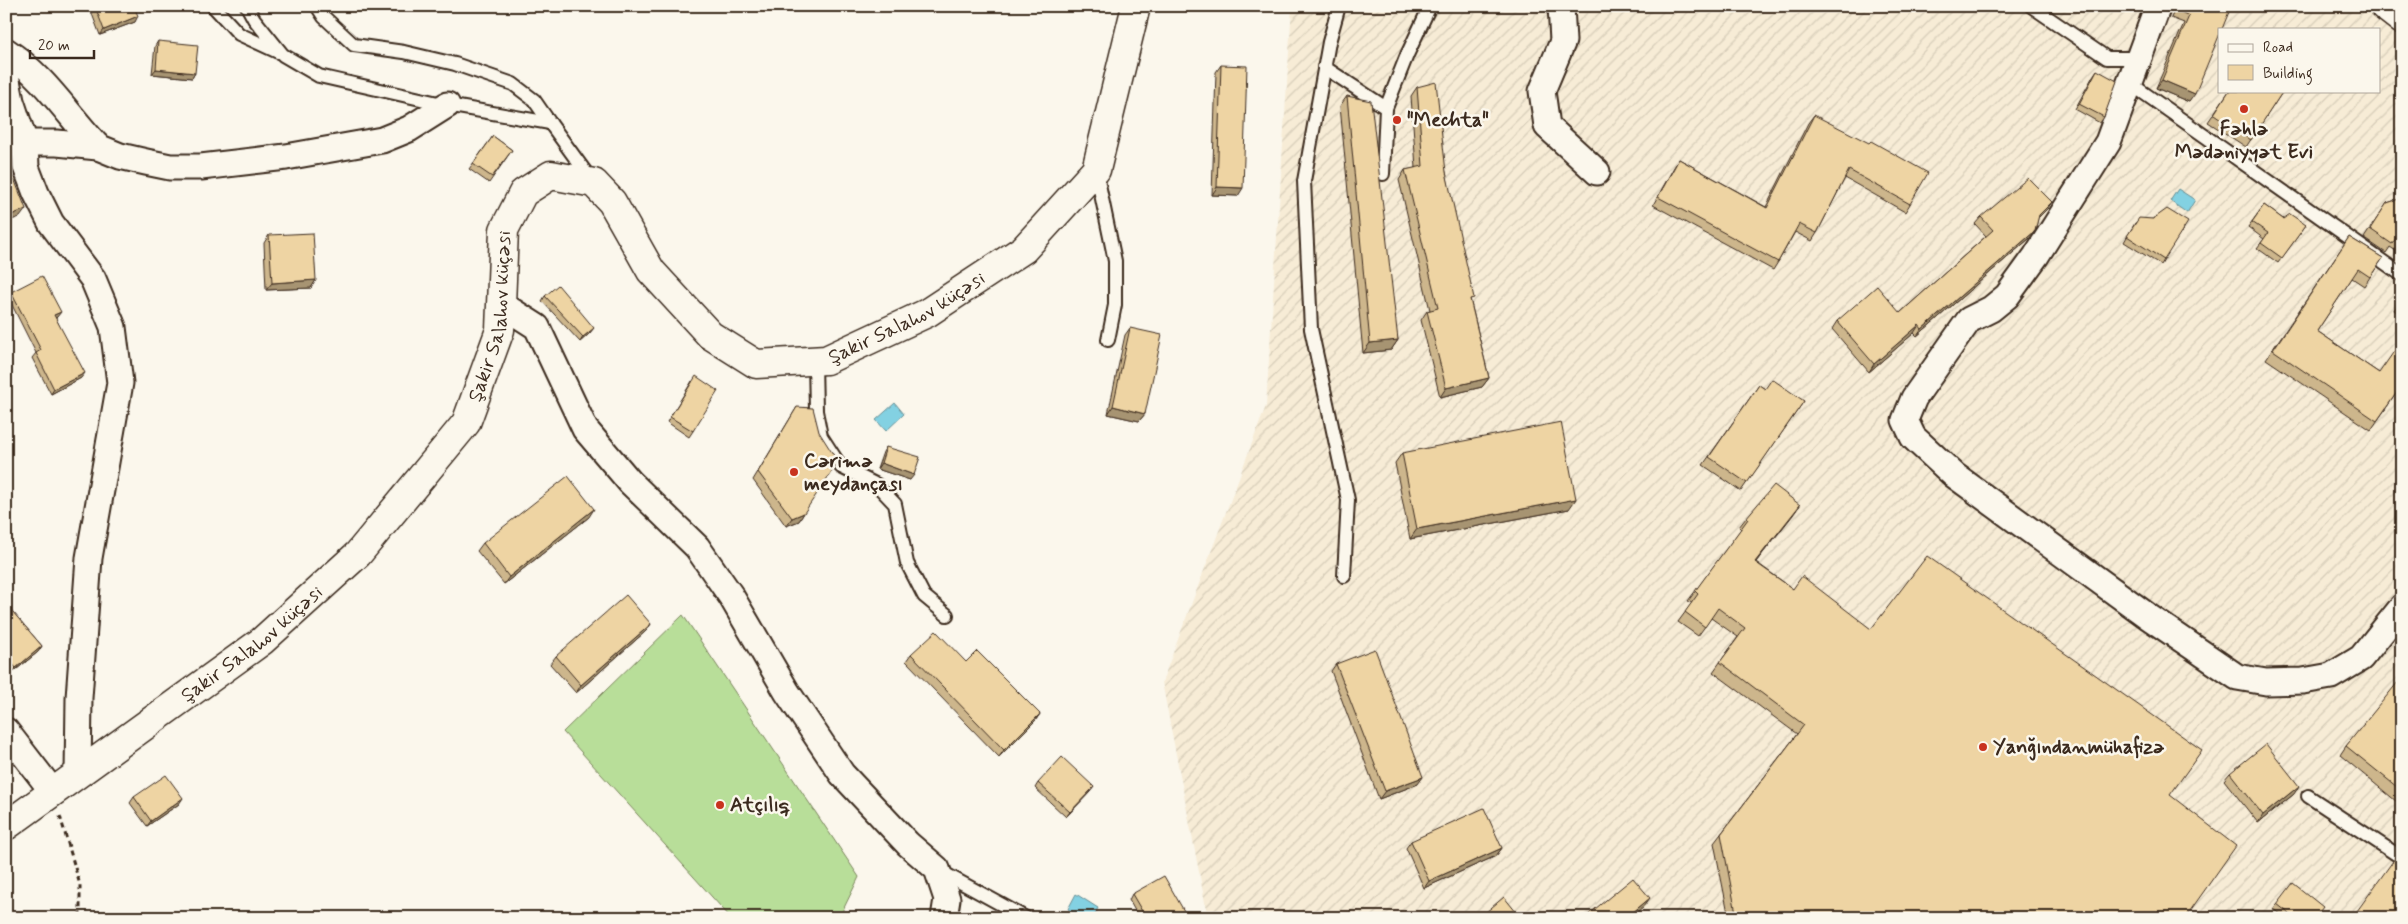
<svg xmlns="http://www.w3.org/2000/svg" width="2408" height="924" viewBox="0 0 2408 924" font-family="Mynerve,sans-serif">
  <style>
    .industrial { fill: url(#industrial-furrows); fill-rule: evenodd }
    .pitch { fill: #b8de99; stroke: #7a845c }
    .water { fill: #83d1e2; stroke: #668e94 }
    .lines { fill: none; stroke-linecap: round; stroke-linejoin: round }
    .service-casing { stroke: #3b2a1e; stroke-width: 16 }
    .minor-casing { stroke: #3b2a1e; stroke-width: 29 }
    .tertiary-casing { stroke: #3b2a1e; stroke-width: 31 }
    .secondary-casing { stroke: #3b2a1e; stroke-width: 31 }
    .path { stroke: #3b2a1e; stroke-width: 3; stroke-dasharray: 5 4; stroke-linecap: butt }
    .service { stroke: #fbf7ec; stroke-width: 12 }
    .minor { stroke: #fbf7ec; stroke-width: 25 }
    .tertiary { stroke: #fbf7ec; stroke-width: 28 }
    .secondary { stroke: #fbf7ec; stroke-width: 28 }
    .wall { fill: #cdb68c; stroke: #3b2a1e }
    .shaded-wall { fill: #a79472; stroke: #3b2a1e }
    .building { fill: #eed4a3; stroke: #3b2a1e }
    .poi-dot { fill: #c8321e; stroke: #fbf7ec; stroke-width: 2 }
    .labels { text-anchor: middle; dominant-baseline: central; stroke-width: 5; stroke-linejoin: round; paint-order: stroke }
    .poi-label { font-size: 20px; font-weight: bold; fill: #3b2a1e; stroke: #fbf7ec; text-anchor: start }
    .street-label { font-size: 20px; fill: #3b2a1e; stroke: #fbf7ec }
  </style>
  <defs>
    <pattern id="industrial-furrows" width="10" height="10" patternUnits="userSpaceOnUse" patternTransform="scale(1.25)"><rect width="10" height="10" fill="#f7ecd6"/><path d="M-1 1l2-2M0 10L10 0M9 11l2-2" fill="none" stroke="#d5cbb7"/></pattern>
  </defs>
  <rect width="100%" height="100%" fill="#fbf7ec"/>
  <filter id="ink" filterUnits="userSpaceOnUse"><feTurbulence type="fractalNoise" baseFrequency=".02" numOctaves="2"/><feDisplacementMap in="SourceGraphic" scale="10" xChannelSelector="R" yChannelSelector="G"/><feConvolveMatrix kernelMatrix="1 2 1 2 8 2 1 2 1" color-interpolation-filters="sRGB"/></filter>
  <g filter="url(#ink)">
    <path class="industrial" d="M1292 6H2402V918H1208L1162 682 1266 406ZM2219 29H2379V91H2219Z"/>
    <path class="pitch" d="M683 615 859 877 839 918H731L563 732Z"/>
    <g class="water">
      <path d="M2178 189 2195 200 2187 213 2170 201Z"/>
      <path d="M895 403 904 414 886 431 876 420Z"/>
      <path d="M1076 894 1098 908 1093 918H1082L1068 909Z"/>
    </g>
    <g class="lines">
      <defs>
        <g id="service">
          <path d="M213 6 239 34 278 52"/>
          <path d="M247 6 254 19 283 55 319 76 447 105 550 123 592 181"/>
          <path d="M317 6 324 17 354 45 404 52 455 64 513 84 534 100 550 123"/>
          <path d="M1339 6 1329 42 1304 181 1311 329 1348 500 1344 576"/>
          <path d="M2031 6 2107 58H2141"/>
          <path d="M1324 67 1386 108 1383 174"/>
          <path d="M2131 84 2402 275"/>
          <path d="M1386 108 1407 55 1430 6"/>
          <path d="M1096 170 1115 261V305L1108 340"/>
          <path d="M815 361 816 411 821 436 841 467 877 485 895 504 907 563 924 596 947 615"/>
          <path d="M2308 796 2402 858"/>
          <path d="M940 871 1026 918"/>
        </g>
        <g id="minor">
          <path d="M1561 6 1563 41 1542 91 1547 126 1597 172"/>
          <path d="M2158 6 2108 142 2036 256 2007 296 1991 309 1969 320 1914 398 1905 420 1913 437 1954 475 2149 617 2237 677 2266 682 2303 681 2331 676 2361 658 2402 607"/>
          <path d="M6 51C44 76 68 115 98 147"/>
          <path d="M6 75 11 101 25 143 26 167 36 193 51 223 93 279 113 327 120 383 89 558 79 698 78 774"/>
          <path d="M25 143H57L98 147 120 156 146 162 170 167H201L286 157 382 140 409 129 447 105"/>
          <path d="M501 304 537 327 585 429 630 482 697 547 731 596 787 692 842 774 908 844 937 869 947 899 944 918"/>
          <path d="M6 731 53 792"/>
        </g>
        <g id="tertiary">
          <path id="s1" d="M6 826 262 641 358 554 466 423 500 330 504 230 523 193 551 175 594 183 612 202 651 271 710 335 756 364 826 360 927 313 1024 249 1096 170 1136 6"/>
        </g>
        <path id="secondary" d="M2384 6 2402 20"/>
      </defs>
      <use href="#service" class="service-casing"/>
      <use href="#minor" class="minor-casing"/>
      <use href="#tertiary" class="tertiary-casing"/>
      <use href="#secondary" class="secondary-casing"/>
      <path class="path" d="M60 816 80 885V918"/>
      <use href="#service" class="service"/>
      <use href="#minor" class="minor"/>
      <use href="#tertiary" class="tertiary"/>
      <use href="#secondary" class="secondary"/>
    </g>
    <g class="wall">
      <path d="M89 6H134L135 22 100 35Z"/>
      <path d="M2176 6H2230L2189 102 2156 88 2184 23 2171 18Z"/>
      <path d="M158 41 195 73 192 78 152 74 155 46Z"/>
      <path d="M1221 65 1238 196 1212 195 1216 72Z"/>
      <path d="M2097 70 2104 117 2100 123 2075 109 2093 76Z"/>
      <path d="M1417 87 1446 172 1471 303 1489 378 1482 387 1440 397 1421 320 1427 311 1430 310 1399 180 1405 170 1416 168 1411 96Z"/>
      <path d="M2229 91H2283L2246 147 2208 122Z"/>
      <path d="M1347 96 1398 340 1391 350 1363 353 1340 106Z"/>
      <path d="M1814 115 1910 204 1905 212 1845 178 1817 233 1812 241 1795 232 1778 262 1773 270 1653 205 1674 167 1679 159 1766 207 1808 123Z"/>
      <path d="M493 136 512 150 489 183 469 169Z"/>
      <path d="M2402 198V255L2390 247 2386 253 2364 238 2387 203Z"/>
      <path d="M2052 202 2047 209 2038 218 2035 231 2030 238 1917 336 1914 333 1869 372 1832 329 1837 321 1900 313 1986 236 1975 224 1981 217Z"/>
      <path d="M2264 205 2283 219 2306 225 2278 263 2257 248 2264 239 2248 227Z"/>
      <path d="M2153 219 2164 260 2161 265 2124 242 2135 223Z"/>
      <path d="M269 235 316 280 311 288 266 290 264 243Z"/>
      <path d="M2349 237 2383 258 2364 286 2352 278 2317 331 2379 373 2402 385 2371 430 2266 359Z"/>
      <path d="M11 292 57 317 56 318 81 378 51 394 32 358 36 353 8 297Z"/>
      <path d="M545 296 590 333 580 342 542 301Z"/>
      <path d="M2402 298V316L2394 310Z"/>
      <path d="M1130 328 1145 414 1139 421 1108 414 1125 335Z"/>
      <path d="M692 381 693 431 689 437 667 422Z"/>
      <path d="M1759 385 1765 389 1804 401 1741 491 1703 465Z"/>
      <path d="M797 407 804 513 799 521 786 526 753 480Z"/>
      <path d="M886 447 910 480 877 469 883 452Z"/>
      <path d="M1402 453 1569 509 1410 539 1395 463Z"/>
      <path d="M1800 505 1756 562 1793 589 1871 629 2170 795 2185 918H1729L1714 843 1797 734 1713 672 1738 637 1711 618 1698 636 1678 622 1692 603 1688 601 1741 529 1739 527 1746 518Z"/>
      <path d="M589 517 504 584 477 551 483 543Z"/>
      <path d="M6 604 42 646 38 652 12 673 6 665Z"/>
      <path d="M651 624 646 631 576 693 550 664 556 656Z"/>
      <path d="M911 654 966 662 1040 714 1035 721 999 757 906 661Z"/>
      <path d="M1336 664 1418 784 1379 799 1331 671Z"/>
      <path d="M2402 685V806L2340 755 2346 746Z"/>
      <path d="M2230 773 2294 794 2258 823 2224 780Z"/>
      <path d="M1038 783 1090 792 1066 817 1035 788Z"/>
      <path d="M134 797 179 804 147 826 130 803Z"/>
      <path d="M1411 841 1502 848 1496 856 1424 888 1406 848Z"/>
      <path d="M1132 894 1180 916 1177 918H1139L1129 900Z"/>
      <path d="M2277 904 2315 918H2285L2273 909Z"/>
    </g>
    <g class="shaded-wall">
      <path d="M138 16 135 22 100 35 104 30Z"/>
      <path d="M156 69 195 73 192 78 152 74Z"/>
      <path d="M2162 80 2195 94 2189 102 2156 88Z"/>
      <path d="M1217 187 1243 188 1238 196 1212 195Z"/>
      <path d="M2052 202 2047 209 2033 223 2039 215Z"/>
      <path d="M26 209 20 217 6 222V217Z"/>
      <path d="M2035 231 2030 238 1917 336 1922 329Z"/>
      <path d="M316 280 311 288 266 290 272 283Z"/>
      <path d="M61 312 57 317 51 320 54 315Z"/>
      <path d="M1919 325 1914 333 1869 372 1874 364Z"/>
      <path d="M594 328 590 333 580 342 583 337Z"/>
      <path d="M1398 340 1391 350 1363 353 1370 343Z"/>
      <path d="M85 373 81 378 51 394 54 389Z"/>
      <path d="M1489 378 1482 387 1440 397 1446 388Z"/>
      <path d="M1113 406 1145 414 1139 421 1108 414Z"/>
      <path d="M881 463 914 475 910 480 877 469Z"/>
      <path d="M1576 499 1569 509 1410 539 1417 529Z"/>
      <path d="M1800 505 1793 515 1748 572 1755 562Z"/>
      <path d="M594 509 589 517 504 584 509 577Z"/>
      <path d="M804 513 799 521 786 526 792 518Z"/>
      <path d="M651 624 646 631 576 693 581 685Z"/>
      <path d="M42 646 38 652 12 673 16 668Z"/>
      <path d="M1040 714 1035 721 999 757 1004 750Z"/>
      <path d="M1423 777 1418 784 1379 799 1385 791Z"/>
      <path d="M2299 786 2294 794 2258 823 2263 815Z"/>
      <path d="M1094 787 1090 792 1066 817 1070 812Z"/>
      <path d="M183 798 179 804 147 826 151 821Z"/>
      <path d="M1502 848 1496 856 1424 888 1429 881Z"/>
      <path d="M1650 898 1644 906 1630 918H1626Z"/>
      <path d="M1184 911 1180 916 1177 918H1172Z"/>
    </g>
    <g class="building">
      <path d="M95 6H134L138 16 104 30Z"/>
      <path d="M2178 6H2230L2231 7 2222 29H2219V36L2195 94 2162 80 2189 16 2177 10Z"/>
      <path d="M158 41 198 45 195 73 156 69Z"/>
      <path d="M1221 65 1247 66 1243 188 1217 187Z"/>
      <path d="M2097 70 2117 81 2104 117 2079 104Z"/>
      <path d="M1436 82 1446 172 1474 298 1470 299 1489 378 1446 388 1427 311 1438 308 1405 170 1423 166 1417 87Z"/>
      <path d="M2229 91H2283L2251 140 2214 114Z"/>
      <path d="M1347 96 1371 101 1398 340 1370 343Z"/>
      <path d="M1814 115 1869 143 1871 141 1928 173 1910 204 1849 170 1817 233 1799 224 1778 262 1658 197 1679 159 1767 208Z"/>
      <path d="M493 136 512 150 492 177 473 164Z"/>
      <path d="M11 171 26 209 6 217V173Z"/>
      <path d="M2028 178 2052 202 2039 215 2035 231 1922 329 1919 325 1874 364 1837 321 1877 286 1900 313 1993 230 1981 217Z"/>
      <path d="M2402 198V241L2397 237 2392 244 2370 229 2387 203Z"/>
      <path d="M2264 205 2283 219 2290 214 2306 225 2282 258 2261 243 2268 233 2252 222Z"/>
      <path d="M2167 209 2188 222 2164 260 2127 236 2139 218 2153 219Z"/>
      <path d="M313 233 316 280 272 283 269 235Z"/>
      <path d="M2349 237 2383 258 2370 277 2358 269 2317 331 2379 373 2402 340V385L2377 421 2273 350Z"/>
      <path d="M42 276 61 312 54 315 85 373 54 389 36 353 41 350 11 292Z"/>
      <path d="M558 285 594 328 583 337 545 296Z"/>
      <path d="M1130 328 1162 335 1145 414 1113 406Z"/>
      <path d="M696 376 718 391 693 431 670 417Z"/>
      <path d="M1772 379 1804 401 1747 483 1709 457 1759 385 1765 389Z"/>
      <path d="M797 407 813 408 819 432 838 462 804 513 792 518 758 472Z"/>
      <path d="M1561 422 1576 499 1417 529 1402 453Z"/>
      <path d="M886 447 920 457 914 475 881 463Z"/>
      <path d="M568 476 594 509 509 577 483 543Z"/>
      <path d="M1774 485 1800 505 1755 562 1793 589 1802 576 1871 629 1927 556 2202 750 2170 795 2236 846 2185 918H1737L1721 834 1804 725 1720 662 1745 628 1718 608 1705 627 1685 612 1698 594 1695 591 1748 519 1746 518Z"/>
      <path d="M626 595 651 624 581 685 556 656Z"/>
      <path d="M6 604 42 646 16 668 6 656Z"/>
      <path d="M936 631 966 662 977 651 1040 714 1004 750 911 654Z"/>
      <path d="M1375 649 1423 777 1385 791 1336 664Z"/>
      <path d="M2398 682 2402 685V791L2346 746Z"/>
      <path d="M2266 744 2299 786 2263 815 2230 773Z"/>
      <path d="M1062 757 1094 787 1070 812 1038 783Z"/>
      <path d="M166 775 183 798 151 821 134 797Z"/>
      <path d="M1484 808 1502 848 1429 881 1411 841Z"/>
      <path d="M2398 854 2402 857V912L2398 918H2352Z"/>
      <path d="M1164 876 1184 911 1172 918H1146L1132 894Z"/>
      <path d="M1633 878 1650 898 1626 918H1584Z"/>
      <path d="M2293 883 2323 907 2315 918H2295L2277 904Z"/>
      <path d="M1504 897 1521 918H1479Z"/>
    </g>
  </g>
  <g class="poi-dot">
    <circle cx="2244" cy="109" r="5"/>
    <circle cx="1397" cy="120" r="5"/>
    <circle cx="794" cy="472" r="5"/>
    <circle cx="1983" cy="747" r="5"/>
    <circle cx="720" cy="805" r="5"/>
  </g>
  <g class="labels">
    <g class="poi-label">
      <text x="1407" y="120">"Mechta"</text>
      <text x="2244" y="129" text-anchor="middle">Fəhlə<tspan x="2244" dy="23">Mədəniyyət Evi</tspan></text>
      <text x="804" y="461">Cərimə<tspan x="804" dy="23">meydançası</tspan></text>
      <text x="1993" y="747">Yanğındanmühafizə</text>
      <text x="730" y="805">Atçılıq</text>
    </g>
    <g class="street-label">
      <text stroke="none"><textPath href="#s1" startOffset="726">Şakir Salahov küçəsi</textPath></text>
      <text stroke="none"><textPath href="#s1" startOffset="1341">Şakir Salahov küçəsi</textPath></text>
      <text stroke="none"><textPath href="#s1" startOffset="306">Şakir Salahov küçəsi</textPath></text>
    </g>
  </g>
  <rect width="2408" height="924" fill="none" stroke="#fbf7ec" stroke-width="25"/>
  <rect x="12" y="12" width="2383" height="899" fill="none" stroke="#3b2a1e" stroke-width="2" filter="url(#ink)"/>
  <rect x="2218" y="28" width="162" height="65" fill="#fbf7ec" stroke="#aea59a"/>
  <rect x="2228" y="44" width="25" height="8" fill="#fbf7ec" stroke="#aea59a"/>
  <text x="2263" y="52" font-size="15" fill="#3b2a1e">Road</text>
  <rect x="2228" y="65" width="25" height="15" fill="#eed4a3" stroke="#aea59a"/>
  <text x="2263" y="78" font-size="15" fill="#3b2a1e">Building</text>
  <path d="M30 50v8h64v-8" fill="none" stroke="#3b2a1e" stroke-width="2.5"/>
  <text x="38" y="50" font-size="15" fill="#3b2a1e" stroke="#fbf7ec" stroke-width="4" paint-order="stroke">20 m</text>
</svg>
